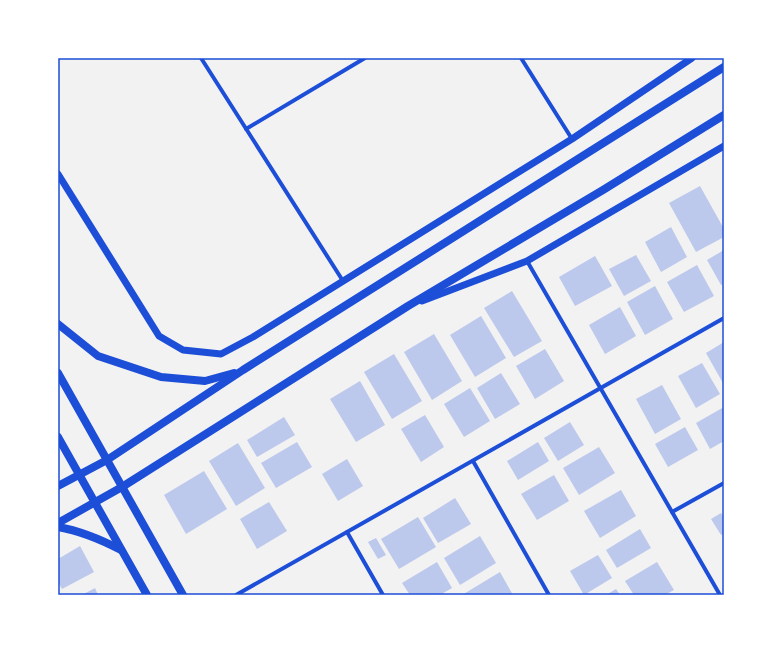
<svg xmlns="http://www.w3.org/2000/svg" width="782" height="653" viewBox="0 0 782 653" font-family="'Work Sans',sans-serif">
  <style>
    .building { fill: #bdc9ec }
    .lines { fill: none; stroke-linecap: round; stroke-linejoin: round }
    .minor { stroke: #1d4ed8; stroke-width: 4 }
    .tertiary { stroke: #1d4ed8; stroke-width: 7 }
    .secondary { stroke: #1d4ed8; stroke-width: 8 }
    .neatline { fill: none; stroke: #1d4ed8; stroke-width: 1.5 }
  </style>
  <rect width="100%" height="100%" fill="#f2f2f2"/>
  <g class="building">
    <path d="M700 186 724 229V237L696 252 669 203Z"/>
    <path d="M671 227 687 257 661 272 645 242Z"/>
    <path d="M724 250V284L721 285 707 260Z"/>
    <path d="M636 255 651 281 624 296 609 269Z"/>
    <path d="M595 256 612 286 575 306 559 277Z"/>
    <path d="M697 265 714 296 684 312 667 282Z"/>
    <path d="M655 286 673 319 645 335 627 302Z"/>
    <path d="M512 291 542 341 514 357 484 308Z"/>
    <path d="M620 307 636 336 605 354 589 325Z"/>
    <path d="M481 316 506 358 475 377 450 335Z"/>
    <path d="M434 334 462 381 432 400 404 352Z"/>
    <path d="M724 342V385L706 353Z"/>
    <path d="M545 349 564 381 535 399 516 366Z"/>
    <path d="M394 354 422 401 392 419 364 372Z"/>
    <path d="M702 363 720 394 696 408 678 376Z"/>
    <path d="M501 373 520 404 495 419 477 388Z"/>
    <path d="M360 381 385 425 356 442 330 399Z"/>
    <path d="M662 385 681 419 655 434 636 399Z"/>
    <path d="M470 388 490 421 464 437 444 404Z"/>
    <path d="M724 407V441L710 449 696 423Z"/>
    <path d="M425 415 444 447 421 462 401 429Z"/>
    <path d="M284 417 295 435 257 457 247 440Z"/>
    <path d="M570 422 584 445 558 461 544 438Z"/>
    <path d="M685 427 698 450 668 467 655 444Z"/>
    <path d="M297 442 312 467 276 488 261 463Z"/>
    <path d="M538 442 549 461 518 480 507 461Z"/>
    <path d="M238 443 265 488 236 506 209 461Z"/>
    <path d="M599 447 615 473 579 495 563 468Z"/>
    <path d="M347 459 363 486 338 501 322 474Z"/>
    <path d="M204 471 227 509 186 534 164 495Z"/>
    <path d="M554 475 569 501 537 520 521 494Z"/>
    <path d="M621 490 636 516 600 538 584 511Z"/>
    <path d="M455 498 471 524 438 543 423 518Z"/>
    <path d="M269 502 287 531 257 549 240 519Z"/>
    <path d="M721 513 724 518V533L721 535 711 519Z"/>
    <path d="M418 517 436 547 399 569 381 539Z"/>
    <path d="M640 529 651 548 617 568 606 550Z"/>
    <path d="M480 536 496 563 460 585 444 558Z"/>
    <path d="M376 538 386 555 378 559 368 542Z"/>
    <path d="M80 546 94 572 62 589 58 582V559Z"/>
    <path d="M598 555 612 578 584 595 570 571Z"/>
    <path d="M437 562 452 588 440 595H410L402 583Z"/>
    <path d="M657 562 674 590 665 595H634L625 581Z"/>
    <path d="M500 572 513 595H462Z"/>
    <path d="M95 588 98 595H82Z"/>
    <path d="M616 589 620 595H606Z"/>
  </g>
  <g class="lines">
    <g class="minor">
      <path d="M201 58 343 281"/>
      <path d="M521 58 572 139"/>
      <path d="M246 129 365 58"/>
      <path d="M527 261 720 595"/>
      <path d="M473 461 549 595"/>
      <path d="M672 512 724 483"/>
      <path d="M347 532 383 595"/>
      <path d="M236 595 724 318"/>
    </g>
    <g class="tertiary">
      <path d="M58 174 159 336 183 350 221 354 253 337 572 139 692 58"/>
      <path d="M422 301 527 261 724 146"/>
    </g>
    <g class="secondary">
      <path d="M58 324 98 356 161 377 205 381 234 373"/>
      <path d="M58 373 183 595"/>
      <path d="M58 437 147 595"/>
      <path d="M58 486 107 460 243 370 724 67"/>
      <path d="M58 523 122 487 408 306 603 190 724 115"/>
      <path d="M58 527C81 531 100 539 121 550"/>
    </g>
  </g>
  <rect width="782" height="653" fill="none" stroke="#ffffff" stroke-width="118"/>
  <rect x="59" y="59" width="664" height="535" class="neatline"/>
</svg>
